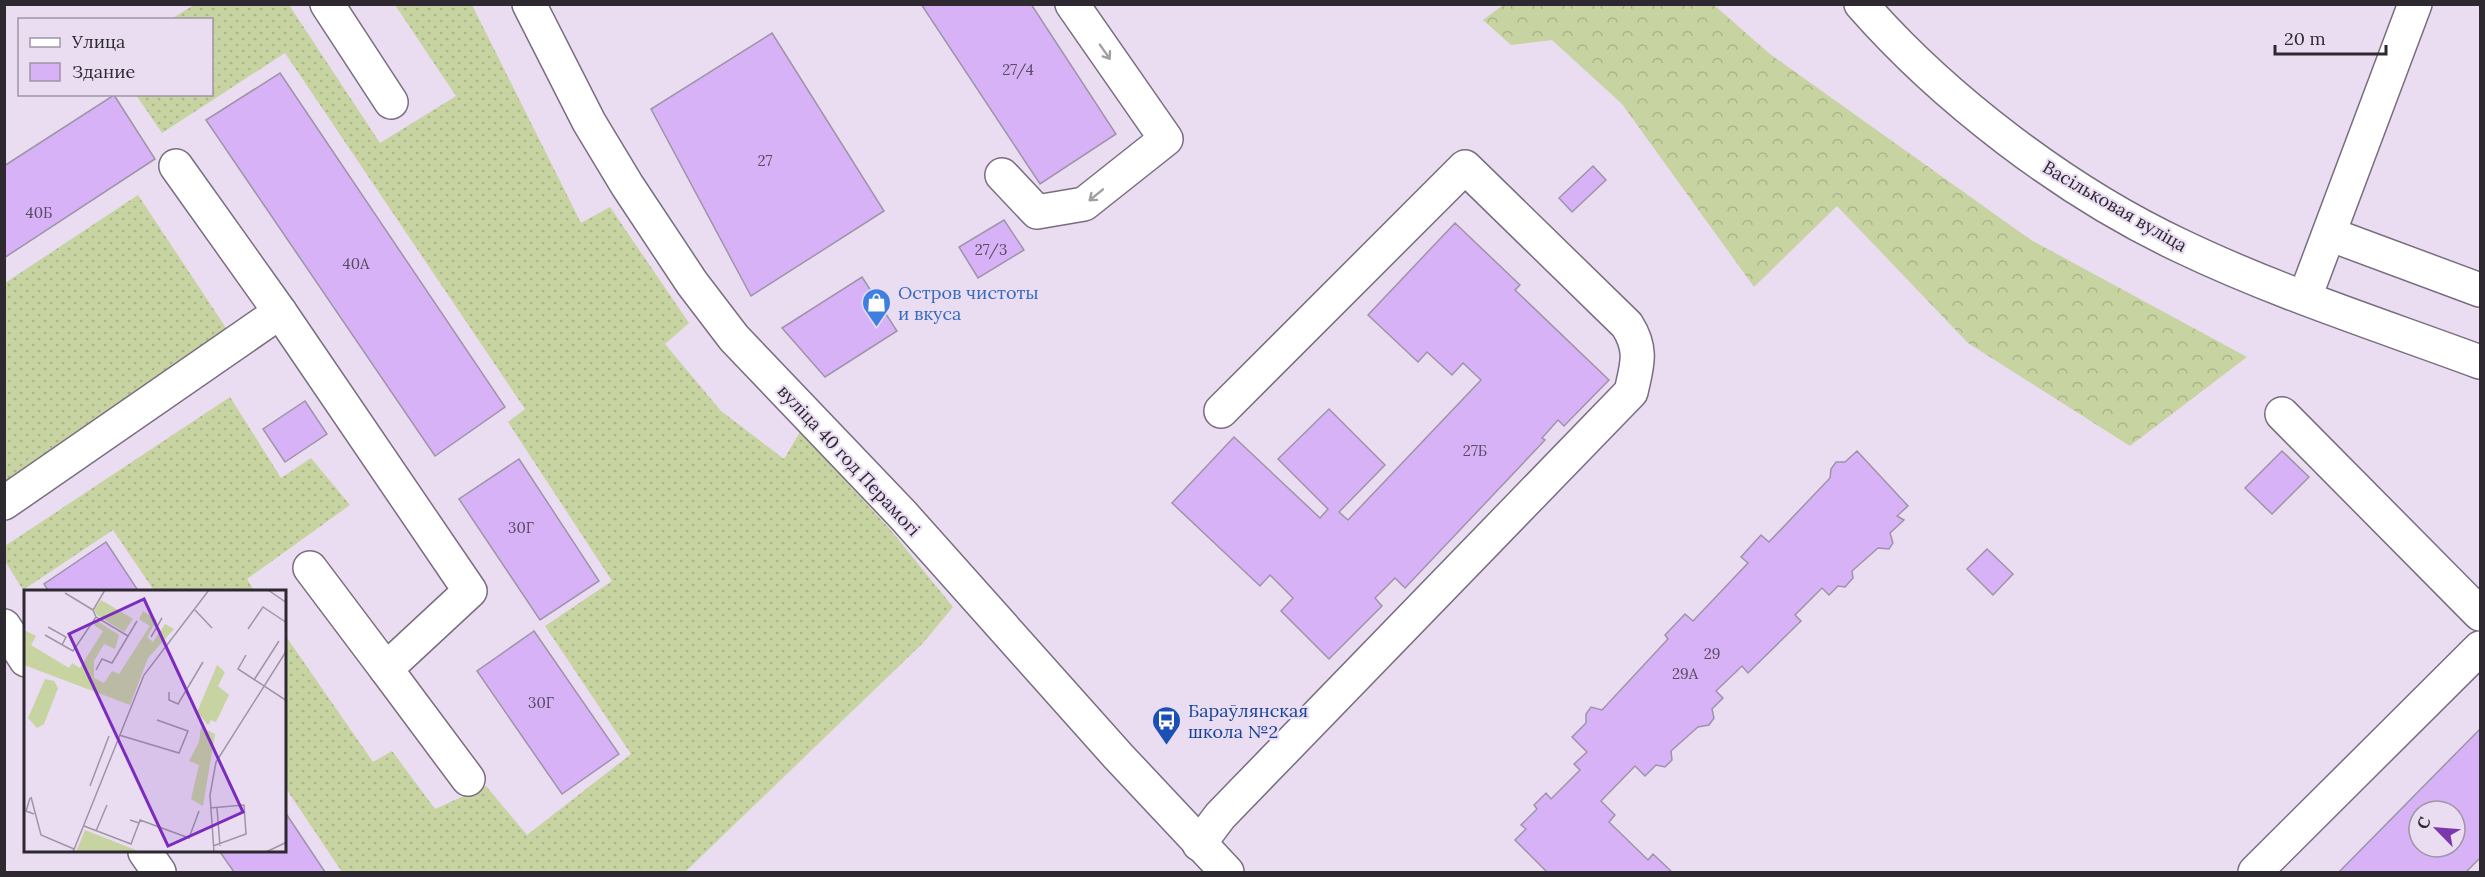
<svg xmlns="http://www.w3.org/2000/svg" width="2485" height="877" viewBox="0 0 2485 877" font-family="Lora,serif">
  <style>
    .grass { fill: url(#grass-dots) }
    .forest { fill: url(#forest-crowns) }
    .building { fill: #d7b2f7; stroke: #9e94a8; stroke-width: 1.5; fill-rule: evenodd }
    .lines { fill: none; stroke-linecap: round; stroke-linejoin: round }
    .minor-casing { stroke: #796d7f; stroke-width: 36 }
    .minor { stroke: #fff; stroke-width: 33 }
    .oneway { stroke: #a19fa2 }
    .labels { text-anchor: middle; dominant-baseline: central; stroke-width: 4.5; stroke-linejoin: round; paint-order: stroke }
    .number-label { font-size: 15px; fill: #584b62 }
    .street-label { font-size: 18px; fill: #2e2931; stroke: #eaddf2 }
    .shop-label { font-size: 18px; fill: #366cbe; stroke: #eaddf2; text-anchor: start }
    .transit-label { font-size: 18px; fill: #164399; stroke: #eaddf2; text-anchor: start }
    .inset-road { fill: none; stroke: #9f95a5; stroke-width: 1.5 }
    .view { fill: #7b2cbf; fill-opacity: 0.15; stroke: #7b2cbf; stroke-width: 3 }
    .inset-edge { fill: none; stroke: #2e2931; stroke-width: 3 }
  </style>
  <defs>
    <pattern id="grass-dots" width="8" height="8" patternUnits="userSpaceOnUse" patternTransform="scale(1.5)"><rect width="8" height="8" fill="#c7d3a0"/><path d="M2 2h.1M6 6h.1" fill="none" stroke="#abb58a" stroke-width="1.8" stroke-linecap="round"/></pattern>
    <pattern id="forest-crowns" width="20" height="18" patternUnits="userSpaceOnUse" patternTransform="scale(1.5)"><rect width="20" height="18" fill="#c7d3a0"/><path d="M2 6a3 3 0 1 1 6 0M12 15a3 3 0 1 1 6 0" fill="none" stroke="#abb58a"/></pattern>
  </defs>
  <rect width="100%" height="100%" fill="#eaddf2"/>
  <g class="grass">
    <path d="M194 5H289L380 143 456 96 395 5H472L581 223 610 207 689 323 665 344 721 411 784 459 800 432 889 528 953 607 923 643 685 872H342L285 787V635L373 762 392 751 435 809 486 786 527 835 631 754 545 626 612 581 508 422 525 409 285 53 162 133 136 95 212 94V20L171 19Z"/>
    <path d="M138 195 230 334 5 483V283Z"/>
    <path d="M230 397 281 478 311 458 350 505 247 579 255 592H155L113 530 23 590 5 561V546Z"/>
  </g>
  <path class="forest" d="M1503 5H1714L1770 54 2031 240 2247 357 2130 446 1968 343 1837 206 1754 287 1622 104 1552 40 1511 45 1483 20Z"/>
  <g class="building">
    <path d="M921 4H1031L1116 134 1040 184Z"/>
    <path d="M772 33 884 211 751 296 651 109Z"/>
    <path d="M280 73 505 407 435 456 206 120Z"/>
    <path d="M114 95 155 159 4 258V166Z"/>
    <path d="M1593 166 1606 180 1572 212 1559 198Z"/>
    <path d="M1004 220 1024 250 978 278 959 247Z"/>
    <path d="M1455 223 1520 285 1515 290 1609 380 1564 426 1558 420 1542 438 1545 440 1405 588 1395 578 1375 598 1382 606 1329 659 1281 611 1293 598 1270 575 1260 586 1172 503 1234 437 1320 518 1328 509 1278 459 1329 409 1385 465 1339 512 1348 520 1481 380 1463 363 1452 375 1427 352 1418 362 1368 315Z"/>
    <path d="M862 277 897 331 825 377 782 328Z"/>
    <path d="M305 401 327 434 285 462 263 429Z"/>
    <path d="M1857 451 1908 506 1897 516 1904 520 1890 533 1893 543 1889 549 1878 548 1852 571 1853 578 1845 587 1838 586 1829 595 1822 588 1795 615 1801 621 1748 673 1742 666 1716 691 1723 698 1712 709 1714 718 1709 725 1698 727 1671 751 1672 760 1665 767 1656 765 1645 776 1635 766 1601 801 1615 815 1609 822 1648 860 1653 854 1672 872H1547L1515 840 1526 829 1521 825 1537 809 1534 805 1546 793 1551 799 1580 770 1574 764 1587 752 1572 737 1586 723V714L1591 707 1602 710 1668 639 1665 635 1685 614 1693 621 1748 563 1741 557 1761 535 1769 542 1830 478 1831 469 1836 462H1845Z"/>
    <path d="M2282 451 2309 477 2272 514 2245 488Z"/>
    <path d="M519 459 599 581 540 620 459 499Z"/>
    <path d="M106 542 139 592H49L44 584Z"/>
    <path d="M1987 549 2013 574 1993 595 1967 569Z"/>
    <path d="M534 631 619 754 562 794 477 671Z"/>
    <path d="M2480 729V858L2466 872H2339ZM2419 811H2455V847H2419Z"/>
    <path d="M285 812 325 872H234L220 852H285Z"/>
  </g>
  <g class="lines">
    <defs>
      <g id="minor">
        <path d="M327 4 391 102"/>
        <path d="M529 4 589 122 627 185 692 283 734 338 903 515 1118 756 1227 872"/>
        <path d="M1861 4C1944 99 2066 192 2181 246 2277 292 2380 325 2480 362"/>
        <path d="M176 166 280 312 470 591 386 669 468 779"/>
        <path d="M1002 175 1037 212 1084 204 1166 139 1072 4"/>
        <path d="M2329 234 2480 290"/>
        <path d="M2305 297 2415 4"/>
        <path d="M2282 414 2480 614"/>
        <path d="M4 503 280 312"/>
        <path d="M310 568 386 669"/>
        <path d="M4 626 26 660"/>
        <path d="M1199 844 1220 816 1631 392C1637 365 1643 350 1627 325L1465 167 1221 411"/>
        <path d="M145 852 159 872"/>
        <path d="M2255 872 2480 648"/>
      </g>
    </defs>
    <use href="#minor" class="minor-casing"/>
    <use href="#minor" class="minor"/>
  </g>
  <defs><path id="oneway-shaft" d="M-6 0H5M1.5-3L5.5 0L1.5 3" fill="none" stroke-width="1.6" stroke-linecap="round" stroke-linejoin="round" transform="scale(1.5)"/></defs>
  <g class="oneway">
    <use href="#oneway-shaft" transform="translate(1105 52) rotate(55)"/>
    <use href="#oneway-shaft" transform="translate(1096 195) rotate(141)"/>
  </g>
  <defs>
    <symbol id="shop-pin" viewBox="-11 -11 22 30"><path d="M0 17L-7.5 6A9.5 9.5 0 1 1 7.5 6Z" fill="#3f7fe0" stroke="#eaddf2"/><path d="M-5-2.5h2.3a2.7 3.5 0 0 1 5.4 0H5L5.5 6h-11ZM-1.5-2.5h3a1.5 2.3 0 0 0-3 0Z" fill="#fff"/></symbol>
    <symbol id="bus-pin" viewBox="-11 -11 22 30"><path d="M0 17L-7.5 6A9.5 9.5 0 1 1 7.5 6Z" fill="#1a4fb4" stroke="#eaddf2"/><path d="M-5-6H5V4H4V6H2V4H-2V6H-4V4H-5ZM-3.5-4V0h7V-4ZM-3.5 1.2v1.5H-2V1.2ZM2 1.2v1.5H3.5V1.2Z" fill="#fff"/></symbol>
  </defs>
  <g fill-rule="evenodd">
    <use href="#shop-pin" x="860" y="286" width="33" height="45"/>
    <use href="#bus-pin" x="1150" y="704" width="33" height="45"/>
  </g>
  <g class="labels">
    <g class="number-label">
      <text x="1018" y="69">27/4</text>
      <text x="765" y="160">27</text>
      <text x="39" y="212">40Б</text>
      <text x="991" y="249">27/3</text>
      <text x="356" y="263">40А</text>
      <text x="1475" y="450">27Б</text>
      <text x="521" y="527">30Г</text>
      <text x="1712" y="653">29</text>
      <text x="1685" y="673">29А</text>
      <text x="541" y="702">30Г</text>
    </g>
    <g class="street-label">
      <text transform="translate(2115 206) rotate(30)">Васільковая вуліца</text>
      <text transform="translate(849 460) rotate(47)">вуліца 40 год Перамогі</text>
    </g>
    <g class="shop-label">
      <text x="898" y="292">Остров чистоты<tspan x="898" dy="21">и вкуса</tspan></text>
    </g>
    <g class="transit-label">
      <text x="1188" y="710">Бараўлянская<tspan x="1188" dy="21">школа №2</tspan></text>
    </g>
  </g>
  <g transform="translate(24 590)">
    <rect width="262" height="262" fill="#eaddf2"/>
    <path d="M77 10 109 29 100 42 73 25 70 20ZM119 21 133 30 123 47 129 52 141 34 150 39 124 68 106 115 0 75V40L12 46 7 55 45 78 48 73 56 78 79 41 70 35 73 31 95 45 91 59 80 54 70 71V88L80 93 88 81 95 84 126 36 115 29Z" fill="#c7d3a0"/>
    <path d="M193 75 201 82 194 96 205 105 192 132 187 130 184 135 173 122ZM177 137 191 144 179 216 167 209 175 175 165 171 175 152ZM61 240 117 262H52Z" fill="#c7d3a0"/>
    <path d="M21 89 30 91 34 98 20 134 13 138 4 128Z" fill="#c7d3a0"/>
    <path class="inset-road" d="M81 0 69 20 72 27 104 46M244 0 263 13M41 3 69 20M171 20 188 38M24 37 42 47 38 55M224 39 239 17 263 33M21 45 49 61 72 27M127 47 138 28M222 65 214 79 263 111M72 80 78 69 88 73 113 31M230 90 255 51M145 102V110L154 114 179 72M95 145 155 163 164 141 133 130M66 196 85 146M7 207 17 245 50 259M6 208 2 221 10 224M186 218 220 215 222 244 189 256M193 218 196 256M115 233 116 230 165 248 175 221M60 236 107 254 115 233 106 230M72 241 83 215M49 262 120 85 185 0M190 262 186 205 192 172 263 60M242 262 263 252"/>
    <path class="view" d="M120 9 219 222 144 256 45 44Z"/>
    <rect width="262" height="262" class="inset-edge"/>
  </g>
  <rect width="2485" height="877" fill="none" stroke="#2e2931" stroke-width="12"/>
  <rect x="18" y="18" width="195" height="78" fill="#eaddf2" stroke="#9f95a5" stroke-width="1.5"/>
  <rect x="30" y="38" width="30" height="9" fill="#ffffff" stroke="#9f95a5" stroke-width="1.5"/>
  <text x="72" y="48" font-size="18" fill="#2e2931">Улица</text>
  <rect x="30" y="63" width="30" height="18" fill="#d7b2f7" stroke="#9f95a5" stroke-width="1.5"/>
  <text x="72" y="78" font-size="18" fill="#2e2931">Здание</text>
  <g transform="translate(2437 829) rotate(295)"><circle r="28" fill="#eaddf2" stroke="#9f95a5" stroke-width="1.5"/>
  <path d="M0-4.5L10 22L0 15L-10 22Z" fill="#7e37aa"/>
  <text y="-9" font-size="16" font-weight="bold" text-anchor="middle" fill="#2e2931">С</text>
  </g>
  <path d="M2275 45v9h111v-9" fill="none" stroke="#2e2931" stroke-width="3"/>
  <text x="2284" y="45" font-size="18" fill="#2e2931" stroke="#eaddf2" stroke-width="4.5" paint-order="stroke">20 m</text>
</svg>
